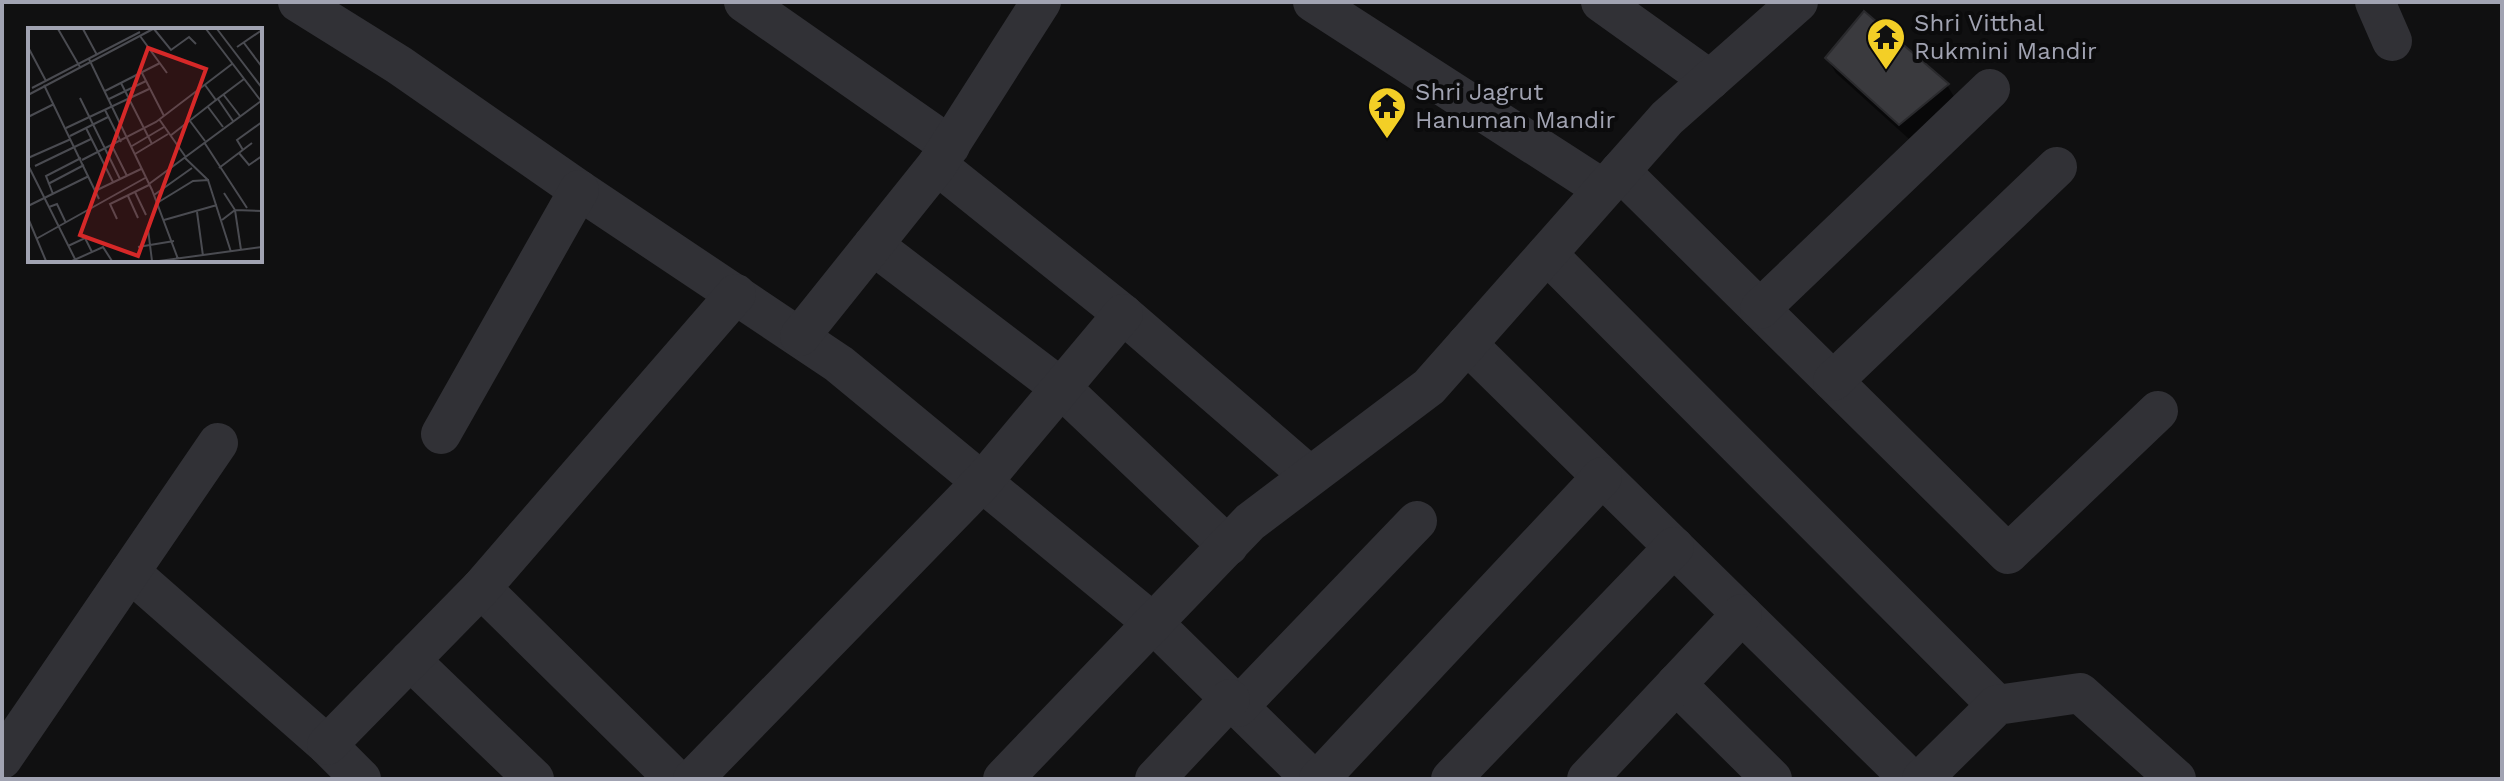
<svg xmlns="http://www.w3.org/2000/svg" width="2504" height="781" viewBox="0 0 2504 781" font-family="'Work Sans',sans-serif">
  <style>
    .shadow { fill: #0007 }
    .building { fill: #3a3a3e; stroke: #2a2a2d; stroke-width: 2 }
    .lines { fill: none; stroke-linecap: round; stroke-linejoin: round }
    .street { stroke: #313136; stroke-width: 40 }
    .labels { text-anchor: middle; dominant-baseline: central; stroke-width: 8; stroke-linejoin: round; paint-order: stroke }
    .poi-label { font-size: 24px; fill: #a1a3b2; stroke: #0b0b0c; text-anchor: start }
    .inset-road { fill: none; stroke: #4a4b51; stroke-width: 2 }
    .view { fill: #d62828; fill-opacity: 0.15; stroke: #d62828; stroke-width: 4 }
    .inset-edge { fill: none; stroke: #a1a3b2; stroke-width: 4 }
  </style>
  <rect width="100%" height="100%" fill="#101011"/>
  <path class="shadow" d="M1827 58 1947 85 1956 100 1909 139 1836 73Z"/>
  <path class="building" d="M1864 11 1949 84 1899 125 1825 58Z"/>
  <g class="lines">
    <g class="street">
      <path d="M298 2 399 65 579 190 839 364 1153 623 1312 779"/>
      <path d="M744 2 950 146"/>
      <path d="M1313 2 1603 189"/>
      <path d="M1601 2 1710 80"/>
      <path d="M2375 2 2392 41"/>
      <path d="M937 165 1123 314 1310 476"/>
      <path d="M1620 171 2008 554 2158 411"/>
      <path d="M873 245 1061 388 1228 546"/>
      <path d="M1547 254 1997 705"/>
      <path d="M1760 309 1990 89"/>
      <path d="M800 336 937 165 1041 2"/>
      <path d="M1467 344 1910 779"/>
      <path d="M1833 381 2057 167"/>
      <path d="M441 434 579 190"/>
      <path d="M130 572 327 745 361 779"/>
      <path d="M481 588 675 779"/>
      <path d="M410 660 534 779"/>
      <path d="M1676 684 1772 779"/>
      <path d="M1238 707 1417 521"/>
      <path d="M327 745 481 588 736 294"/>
      <path d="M2 759 218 443"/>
      <path d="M693 779 982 482 1123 314"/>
      <path d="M1003 779 1250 522 1429 387 1667 118 1798 2"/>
      <path d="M1155 779 1230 699"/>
      <path d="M1319 779 1602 477"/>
      <path d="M1451 779 1674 547"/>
      <path d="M1587 779 1742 614"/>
      <path d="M1922 779 1997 705 2080 693 2176 779"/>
    </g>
  </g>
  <defs>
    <symbol id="temple-pin" viewBox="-11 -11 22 30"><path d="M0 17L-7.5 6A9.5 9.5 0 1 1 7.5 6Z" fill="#f3cf26" stroke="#0b0b0c"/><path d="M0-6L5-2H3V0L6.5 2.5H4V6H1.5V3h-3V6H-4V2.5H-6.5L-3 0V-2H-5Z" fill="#111"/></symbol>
  </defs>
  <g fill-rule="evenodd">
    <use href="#temple-pin" x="1864" y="15" width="44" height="60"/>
    <use href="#temple-pin" x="1365" y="84" width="44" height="60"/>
  </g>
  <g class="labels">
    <g class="poi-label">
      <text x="1914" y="23">Shri Vitthal<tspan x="1914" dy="28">Rukmini Mandir</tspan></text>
      <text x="1415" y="92">Shri Jagrut<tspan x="1415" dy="28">Hanuman Mandir</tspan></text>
    </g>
  </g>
  <g transform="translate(28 28)">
    <rect width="234" height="234" fill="#101011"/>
    <path class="inset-road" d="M30 1 52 39M55 1 69 27M126 1 143 22 161 9 168 16M178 1 233 73M189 1 234 60M112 8 139 45M216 15 234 39M0 19 18 53M209 19 234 2M61 31 124 162 150 231M114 45 136 88M93 55 124 116M16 57 71 171M177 57 188 72 216 51M4 60 112 4M77 63 132 35M195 66 212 88M0 67 125 1M52 70 92 151M81 71 118 53M190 71 205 93M180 79 195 99M77 82 93 114M0 89 26 76M131 91 157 128M162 93 177 113M38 100 121 61M58 100 85 154M42 108 80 89M142 108 188 72M176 114 219 180M84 118 99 148M104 118 136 99M215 122 209 112 234 94M211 125 221 137 234 128M107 126 140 106M156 129 180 152M0 130 43 111M54 132 128 94 204 36M0 137 48 233M7 138 63 111M191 140 224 115M20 156 56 137M121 156 233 73M67 163 113 141M107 164 118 187M196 165 207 182 213 222M25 166 18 148 53 130M126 167 164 140M100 168 110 190M129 175 165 153 180 152 203 224M0 178 61 148M21 179 29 176 38 195M169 184 175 228M0 190 18 233M89 191 82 176 121 157M136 192 189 177M194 192 207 182 234 183M120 201 124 233M8 211 117 150M40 218 57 210 64 224M110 219 146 213M44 233 75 219 84 233M131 233 234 219"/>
    <path class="view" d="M120 20 178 41 110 228 52 207Z"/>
    <rect width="234" height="234" class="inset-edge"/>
  </g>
  <rect width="2504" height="781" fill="none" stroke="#a1a3b2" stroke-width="8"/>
</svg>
